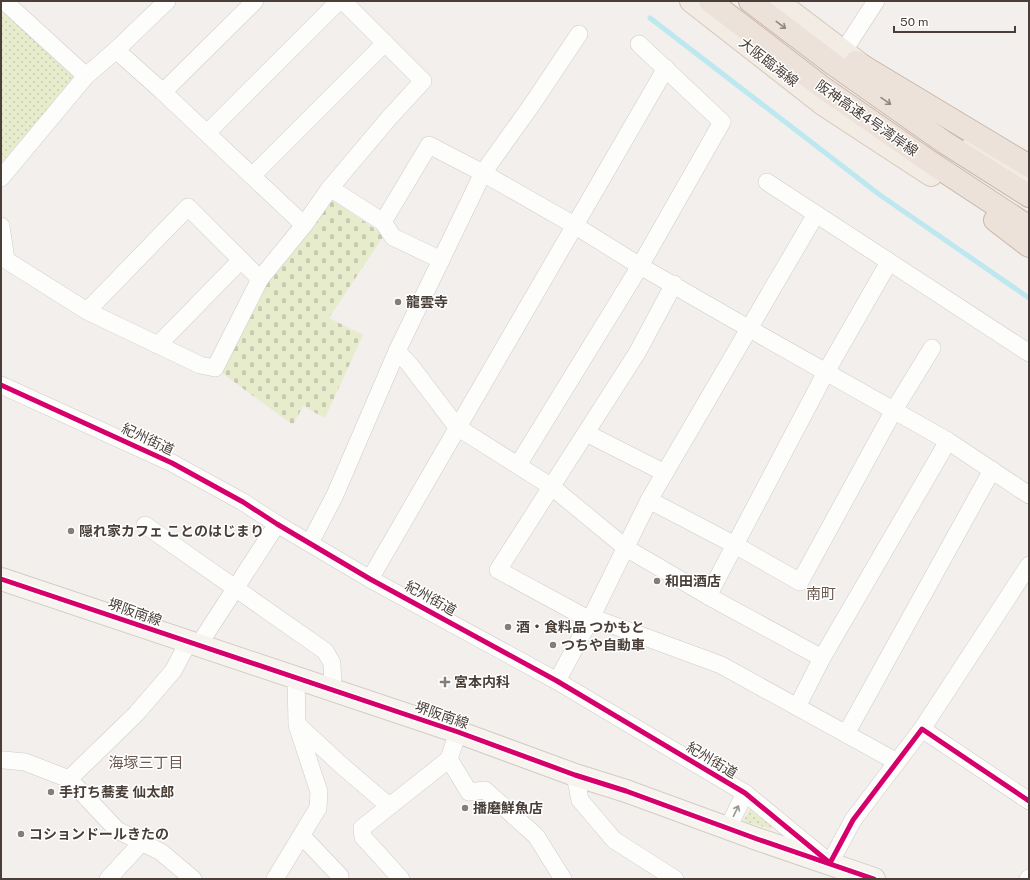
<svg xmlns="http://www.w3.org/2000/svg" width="1030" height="880" viewBox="0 0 1030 880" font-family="'Public Sans','Noto Sans JP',sans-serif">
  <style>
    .green { fill: url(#green-dots) }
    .cemetery { fill: url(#cemetery-stones) }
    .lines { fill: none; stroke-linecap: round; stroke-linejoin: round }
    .stream { stroke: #bde8f0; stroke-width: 5 }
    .street-casing { stroke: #cfcbc9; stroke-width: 18 }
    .secondary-casing { stroke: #d3ccc5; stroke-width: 24 }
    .primary-casing { stroke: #d5c7ba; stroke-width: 24 }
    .highway-casing { stroke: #cab6a8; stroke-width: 24 }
    .street { stroke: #fdfdfc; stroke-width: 17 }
    .secondary { stroke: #f7f4f0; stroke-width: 22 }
    .primary { stroke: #f2ece5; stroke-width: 22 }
    .highway { stroke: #ede2da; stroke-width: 22 }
    .cycleway-casing { stroke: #fff; stroke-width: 8 }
    .cycleway { stroke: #d6006c; stroke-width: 5 }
    .oneway { stroke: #938881 }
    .oneway2 { stroke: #9b9490 }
    .poi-dot { fill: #857d77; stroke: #fff; stroke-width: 1.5 }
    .labels { text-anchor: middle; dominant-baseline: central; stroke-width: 3; stroke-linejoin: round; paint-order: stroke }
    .street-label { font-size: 14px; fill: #4a3f38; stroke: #fff }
    .poi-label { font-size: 14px; font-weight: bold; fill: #4a3f38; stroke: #fff; text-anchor: start }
    .neighbourhood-label { font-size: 15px; fill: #6d5a4f; stroke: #fff }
  </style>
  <defs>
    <pattern id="green-dots" width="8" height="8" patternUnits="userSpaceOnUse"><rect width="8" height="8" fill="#e7eccd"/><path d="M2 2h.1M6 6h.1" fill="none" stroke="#c8cbb1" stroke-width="1.8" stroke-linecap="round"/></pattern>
    <pattern id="cemetery-stones" width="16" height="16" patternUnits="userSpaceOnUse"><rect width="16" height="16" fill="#e7eccd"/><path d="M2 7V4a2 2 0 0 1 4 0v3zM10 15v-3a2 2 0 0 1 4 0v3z" fill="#c8cbb1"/></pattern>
  </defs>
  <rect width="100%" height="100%" fill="#f2efed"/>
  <g class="green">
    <path d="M1 6 76 77 1 163Z"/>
    <path d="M751 807 773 822 771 829 743 821Z"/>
  </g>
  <path class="cemetery" d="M330 198 384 235 329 318 363 335 325 418 303 406 293 425 222 373 266 286Z"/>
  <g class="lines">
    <path class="stream" d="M650 18 880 195 1029 298"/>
    <defs>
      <g id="street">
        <path d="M4 1 86 76"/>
        <path d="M116 50 163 92 304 225"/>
        <path d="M843 52 876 1"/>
        <path d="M163 92 255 1"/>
        <path d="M207 133 339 1"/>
        <path d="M252 176 385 43"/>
        <path d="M1 178 86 76 116 50 167 1"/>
        <path d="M767 182 1029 353"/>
        <path d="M330 188 383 222 429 145 483 173 574 225 640 266 748 328 948 441 1029 495"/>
        <path d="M1 226 6 260 87 311 200 365 215 368 260 279 304 225 330 188 389 118 423 81 343 1"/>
        <path d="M441 260 483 173 533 103 579 34"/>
        <path d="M674 284 637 353 498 570 590 620H599L721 665 897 762"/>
        <path d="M87 311 188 207 260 279"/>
        <path d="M158 345 241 260"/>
        <path d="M397 351 410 365 457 427 552 487 626 548 708 596 822 658 948 441"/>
        <path d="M1 385 172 463 243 502 277 524 370 579 557 681 745 793 830 863 853 820 922 729 1029 801"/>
        <path d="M586 433 665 473"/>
        <path d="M518 465 640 266 722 122 639 44"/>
        <path d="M649 500 735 545 800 582 894 410 932 348"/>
        <path d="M145 525 325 651 332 663 333 692"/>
        <path d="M310 543 335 495 397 351 441 260 393 237 383 222"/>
        <path d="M370 579 666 68"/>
        <path d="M708 596 826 372 889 262"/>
        <path d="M198 646 277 524"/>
        <path d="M557 681 590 620 649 500 816 214"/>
        <path d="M797 707 822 658"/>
        <path d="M299 726 340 764 389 806"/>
        <path d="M922 729 1029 565"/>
        <path d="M458 732 449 759 469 792 485 790 536 836 563 879"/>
        <path d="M846 734 992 470"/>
        <path d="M4 760 25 762 69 779 117 830 161 852 193 879"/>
        <path d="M575 775 580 800 614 840 675 879"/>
        <path d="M69 779 136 714 173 671 188 643"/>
        <path d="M728 828 745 793"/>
        <path d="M302 836 340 876 339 879"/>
        <path d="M108 879 142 842"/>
        <path d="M275 879 318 808 319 792 297 725 296 678"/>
        <path d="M401 879 363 837 362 828 449 759"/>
        <path d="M1028 879 1029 878"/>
      </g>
      <path id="secondary" d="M1 579 458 732 575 775 626 791 757 839 874 879"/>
      <g id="primary">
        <path d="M691 1 824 105 931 175"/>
        <path d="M777 1 872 73"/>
        <path d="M974 144 1029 180"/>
      </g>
      <g id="highway">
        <path d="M710 1 822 87 933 164 1029 227"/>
        <path d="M750 1 833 64 944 142 1029 196"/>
        <path d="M856 62 1029 166"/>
        <path d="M995 220 1029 246"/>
      </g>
    </defs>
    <use href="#street" class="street-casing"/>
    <use href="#secondary" class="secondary-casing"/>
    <use href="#primary" class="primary-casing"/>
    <use href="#highway" class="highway-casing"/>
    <use href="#street" class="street"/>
    <use href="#secondary" class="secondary"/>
    <use href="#primary" class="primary"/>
    <use href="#highway" class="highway"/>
    <defs>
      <g id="cycleway">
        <path d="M1 385 172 463 243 502 277 524 370 579 557 681 745 793 830 863 853 820 922 729 1029 801"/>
        <path d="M1 579 458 732 575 775 626 791 757 839 874 879"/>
      </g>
    </defs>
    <use href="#cycleway" class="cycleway-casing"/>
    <use href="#cycleway" class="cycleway"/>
  </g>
  <defs><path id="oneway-shaft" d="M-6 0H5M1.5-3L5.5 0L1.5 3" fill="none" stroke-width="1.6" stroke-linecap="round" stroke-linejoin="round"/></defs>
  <g class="oneway">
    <use href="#oneway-shaft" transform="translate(781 25) rotate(37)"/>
    <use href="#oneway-shaft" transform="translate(886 101) rotate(35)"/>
  </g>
  <use class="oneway2" href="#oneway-shaft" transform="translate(736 811) rotate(-64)"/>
  <g class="poi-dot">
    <circle cx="398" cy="302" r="4"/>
    <circle cx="71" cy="531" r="4"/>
    <circle cx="657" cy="581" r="4"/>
    <circle cx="508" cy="627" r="4"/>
    <circle cx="553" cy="645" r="4"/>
    <path d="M443 676h4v4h4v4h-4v4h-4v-4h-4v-4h4z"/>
    <circle cx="51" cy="792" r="4"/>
    <circle cx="465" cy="808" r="4"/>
    <circle cx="21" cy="834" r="4"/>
  </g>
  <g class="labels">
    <g class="street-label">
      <text transform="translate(769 62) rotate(38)">大阪臨海線</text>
      <text transform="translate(867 118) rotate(35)">阪神高速4号湾岸線</text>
      <text transform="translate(148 439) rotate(25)">紀州街道</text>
      <text transform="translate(431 598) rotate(29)">紀州街道</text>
      <text transform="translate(135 612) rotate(19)">堺阪南線</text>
      <text transform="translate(442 715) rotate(19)">堺阪南線</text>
      <text transform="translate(712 760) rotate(31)">紀州街道</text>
    </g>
    <g class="poi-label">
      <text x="406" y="302">龍雲寺</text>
      <text x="79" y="531">隠れ家カフェ ことのはじまり</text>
      <text x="665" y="581">和田酒店</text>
      <text x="516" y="627">酒・食料品 つかもと</text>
      <text x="561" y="645">つちや自動車</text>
      <text x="454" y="682">宮本内科</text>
      <text x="59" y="792">手打ち蕎麦 仙太郎</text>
      <text x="473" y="808">播磨鮮魚店</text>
      <text x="29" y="834">コションドールきたの</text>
    </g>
    <g class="neighbourhood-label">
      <text x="821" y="593">南町</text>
      <text x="146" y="762">海塚三丁目</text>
    </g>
  </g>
  <rect width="1030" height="880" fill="none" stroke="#4a3f38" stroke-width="4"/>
  <path d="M894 26v6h121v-6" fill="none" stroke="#4a3f38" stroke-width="2"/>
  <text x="900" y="26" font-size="12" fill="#4a3f38" stroke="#ffffff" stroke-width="3" paint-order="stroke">50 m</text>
</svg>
